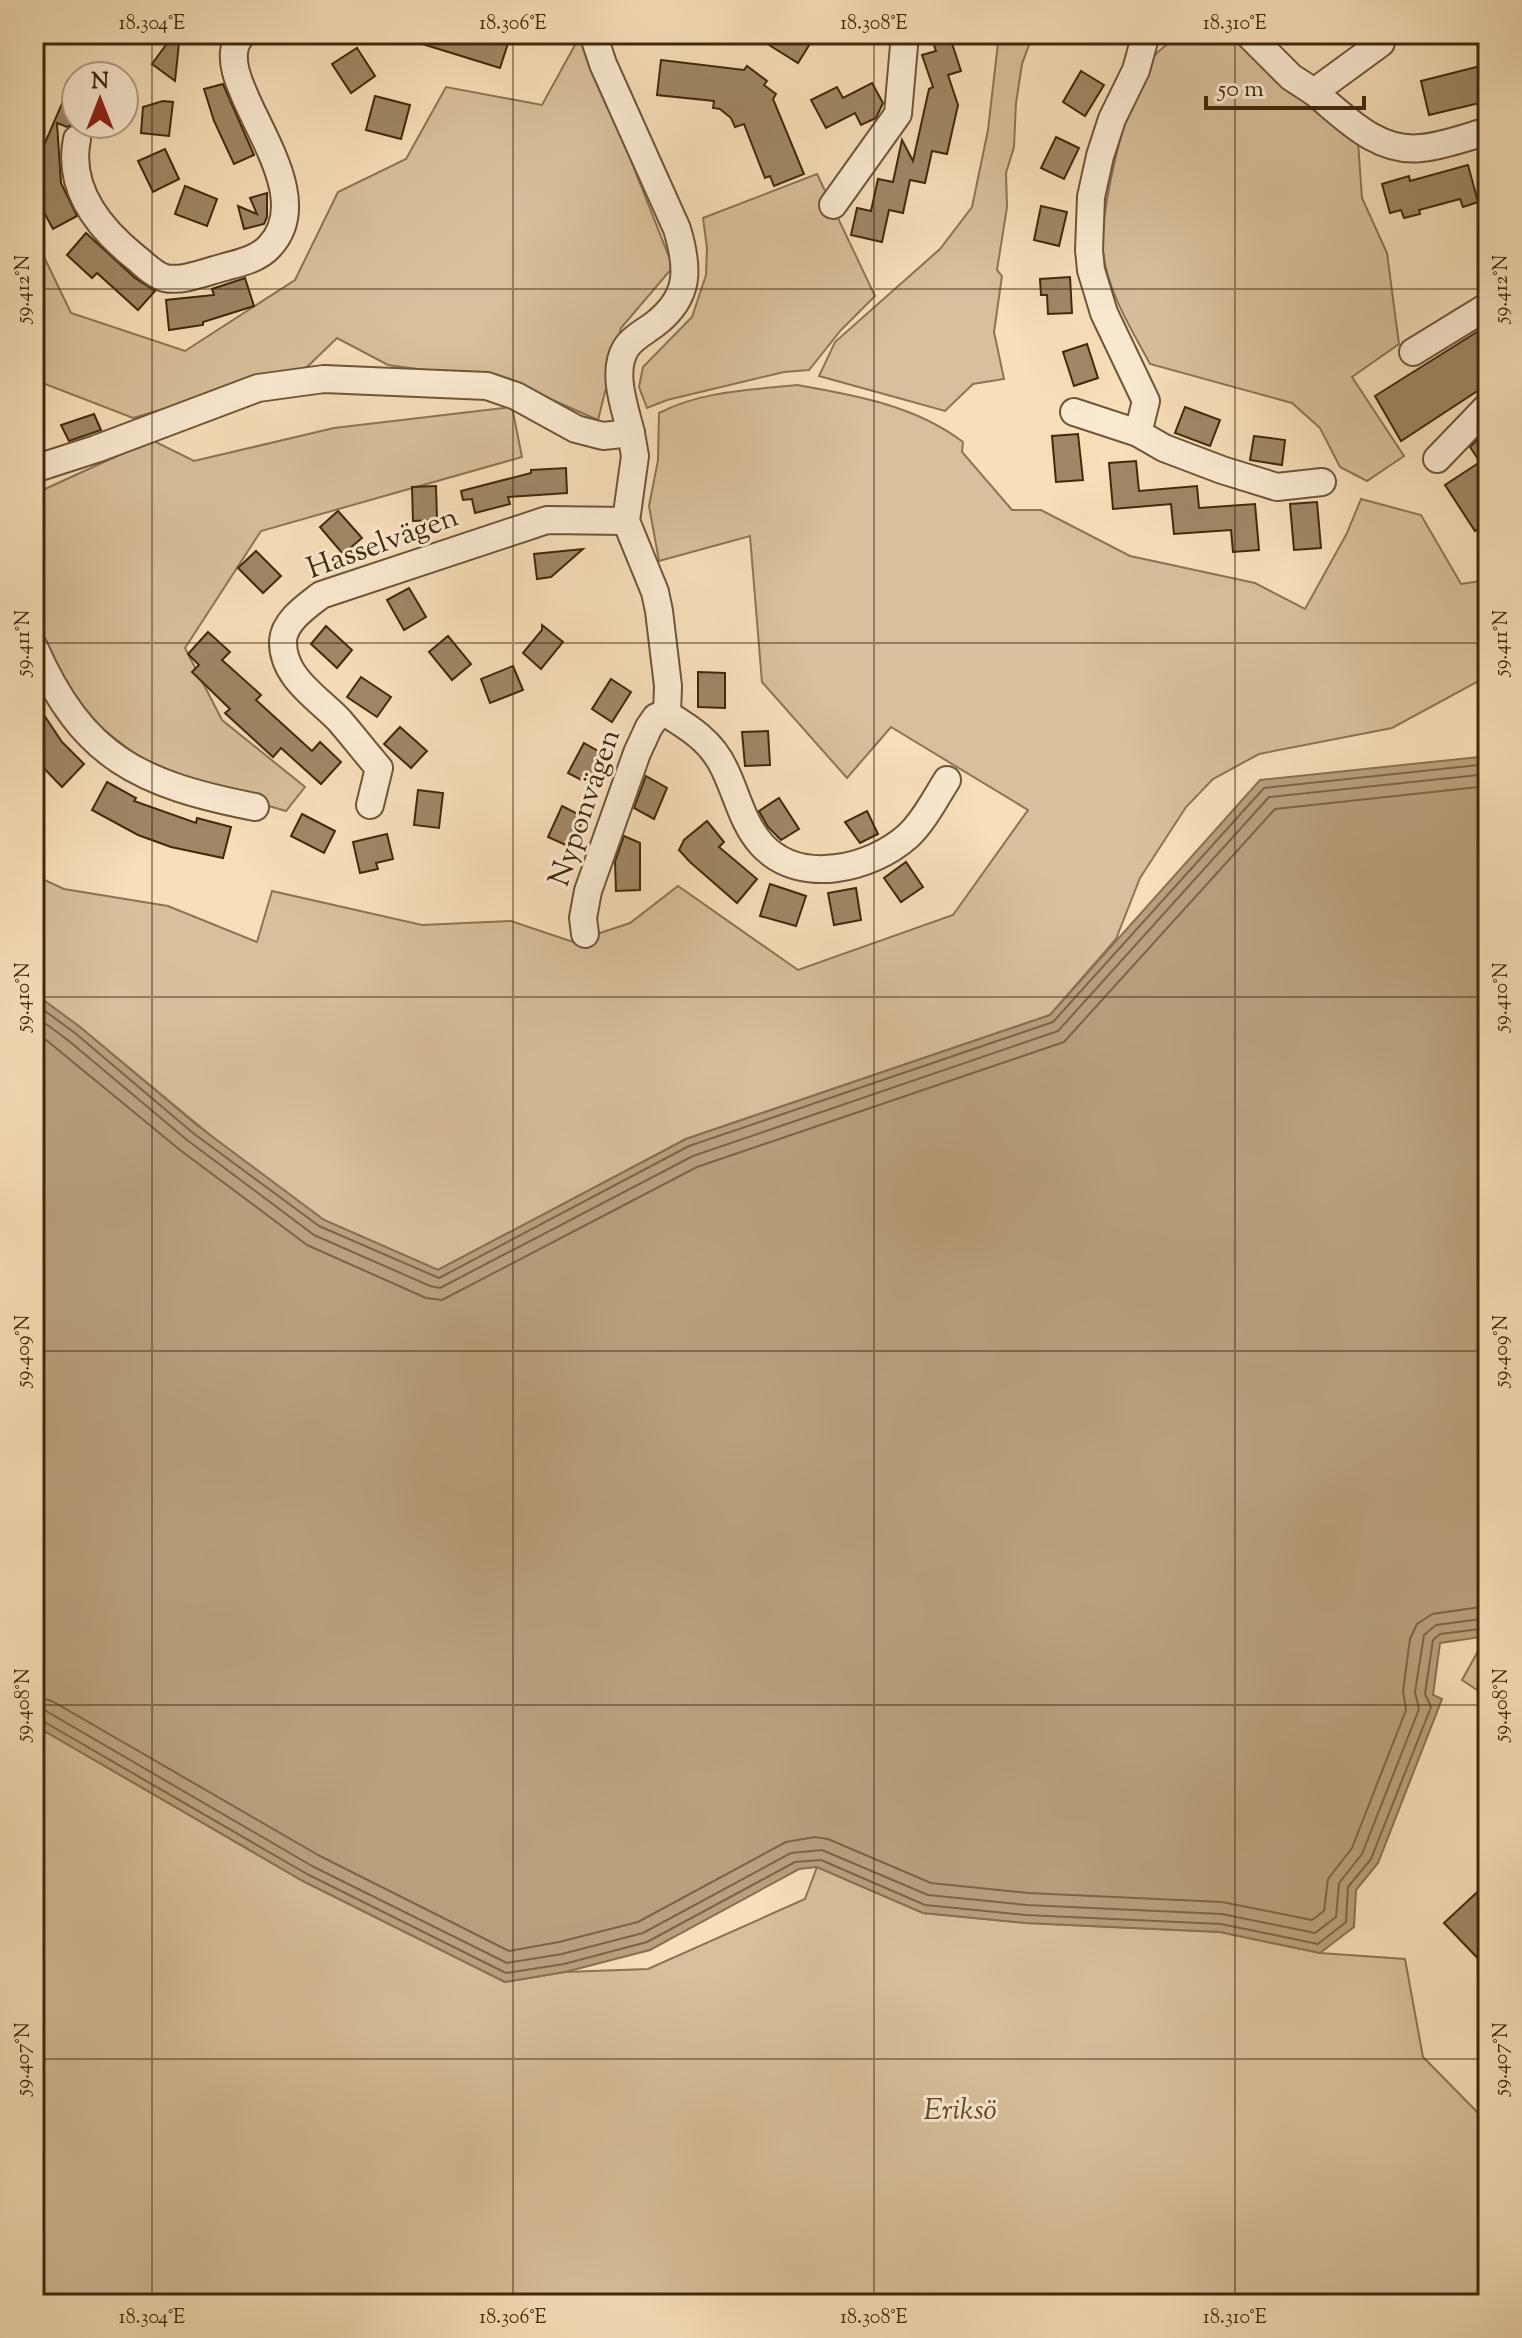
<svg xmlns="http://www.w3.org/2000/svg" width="1522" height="2338" viewBox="0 0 1522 2338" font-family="'Sorts Mill Goudy',serif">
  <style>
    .green { fill: #d8c09c; stroke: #8c7454; stroke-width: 2 }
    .water { fill: #b9a17e; stroke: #897150; stroke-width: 2 }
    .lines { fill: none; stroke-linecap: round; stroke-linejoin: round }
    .shore { stroke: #7d6544; stroke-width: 2 }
    .building { fill: #a08866; stroke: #41290b; stroke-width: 2 }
    .minor-casing { stroke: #6e5637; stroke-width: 30 }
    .minor { stroke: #faead2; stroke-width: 26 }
    .ticks { fill: none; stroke: #41290b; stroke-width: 2; stroke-opacity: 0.45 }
    .labels { text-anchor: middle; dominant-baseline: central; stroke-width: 6; stroke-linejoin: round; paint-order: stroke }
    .street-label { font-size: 30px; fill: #41290b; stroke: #faead2 }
    .park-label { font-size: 30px; font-style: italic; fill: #5f4728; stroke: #faead2 }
    .neatline { fill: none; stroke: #41290b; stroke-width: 3 }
    .ticks-label { font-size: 20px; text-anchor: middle; fill: #41290b }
  </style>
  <rect width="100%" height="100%" fill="#f7dfba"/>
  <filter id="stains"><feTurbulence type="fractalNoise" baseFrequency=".0025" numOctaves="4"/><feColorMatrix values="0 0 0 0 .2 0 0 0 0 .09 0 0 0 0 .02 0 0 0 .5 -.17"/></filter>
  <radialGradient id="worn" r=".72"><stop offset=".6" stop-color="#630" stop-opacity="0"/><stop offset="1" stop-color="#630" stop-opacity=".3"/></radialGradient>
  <g class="green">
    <path d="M581 34 673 267 621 328 598 420 512 382 388 365 337 338 307 367 133 418 45 384 34 366V236L71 313 185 351 295 280 338 192 406 159 446 87 542 105Z"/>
    <path d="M999 34H1040L1029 45 1022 64 1016 103 1014 147 1006 173 1007 207 997 270 1002 276 994 332 1004 379 973 384 945 411 819 376 835 342 940 249 972 207 988 130Z"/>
    <path d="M1179 34H1240L1358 142 1362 198 1387 253 1399 344 1352 377 1404 456 1367 481 1340 467 1320 428 1292 403 1150 364C1131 328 1108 293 1103 252 1098 216 1128 94 1148 63 1155 52 1170 43 1179 34Z"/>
    <path d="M817 174 875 296 841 330 809 370 784 372 667 400 647 408 639 387 643 367 692 317 706 275 707 248 703 218Z"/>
    <path d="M797 385C855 395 916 406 963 442L962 452 1012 510H1041L1130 556 1255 583 1305 609 1347 533 1361 499 1421 515 1461 584 1488 580V676L1392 728 1259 754 1213 779 1186 807 1140 878 1116 939 1050 1015 686 1139 438 1270 324 1220 215 1139 80 1027 34 995V875L64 889 168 906 257 942 272 891 422 925 511 921 573 942 630 923 678 886 798 970 953 915 1028 810 891 727 847 778 762 682 750 536 659 561 649 506 658 460 659 413C701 391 751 390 797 385Z"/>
    <path d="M512 407 522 457 261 531 185 648 222 720 305 787 286 811 160 774 90 719 47 654 34 619V494L152 440 194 461 334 428Z"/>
    <path d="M1487 1635 1488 1687 1483 1694 1462 1680Z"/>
    <path d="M34 1725 303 1881 505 1982 565 1972 648 1969 805 1899 817 1867 923 1913 1026 1923 1220 1932 1320 1953 1405 1959 1423 2057 1488 2123V2304H34Z"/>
  </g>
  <path class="water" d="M1488 756V1636L1440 1643 1433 1695 1442 1699 1378 1863 1356 1890 1354 1927 1320 1953 1220 1932 1026 1923 923 1913 817 1867 799 1869 650 1950 565 1972 505 1982 303 1881 34 1725V993L80 1027 198 1126 324 1220 438 1270 686 1139 1050 1015 1260 780Z"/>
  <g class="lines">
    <g class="shore">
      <path d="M34 1003 75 1033 193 1133 319 1226 439 1278 689 1146 1053 1022 1264 788 1488 764"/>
      <path d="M34 1015 69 1041 187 1140 314 1235 430 1286 440 1288 693 1156 1058 1031 1269 797 1488 774"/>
      <path d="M34 1030 180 1150 307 1245 426 1298 442 1300 697 1167 1064 1042 1275 809 1488 786"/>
      <path d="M34 1696 52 1701 318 1855 509 1951 559 1942 638 1922 786 1842 815 1837 828 1839 931 1883 1028 1893 1222 1902 1312 1920 1324 1911 1328 1879 1352 1848 1406 1710 1403 1691 1410 1639 1417 1624 1432 1614 1488 1606"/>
      <path d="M34 1708 46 1711 312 1866 507 1963 562 1954 643 1933 791 1853 822 1850 928 1895 1027 1905 1222 1914 1315 1933 1336 1917 1339 1883 1362 1854 1419 1709 1415 1692 1424 1635 1436 1625 1488 1618"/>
      <path d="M34 1718 41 1720 307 1874 506 1973 564 1964 647 1942 795 1862 821 1860 925 1905 1026 1915 1221 1924 1318 1944 1346 1922 1348 1887 1371 1859 1431 1707 1425 1694 1433 1640 1440 1634 1488 1628"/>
    </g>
  </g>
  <g class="building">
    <path d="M174 34H180L175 81 152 64Z"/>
    <path d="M404 34H511L500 68 403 38Z"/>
    <path d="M775 34H816L798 63 769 45Z"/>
    <path d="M930 34H949L961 71 948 75 958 105 947 154 932 151 925 183 910 180 903 213 889 210 882 242 851 235 857 208 871 211 878 179 893 182 902 140 913 161 929 89 933 87 922 55 936 51Z"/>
    <path d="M357 48 375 76 351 93 332 64Z"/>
    <path d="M661 60 744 70 747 66 767 81 764 85 776 94 773 99 804 174 774 186 770 176 765 178 744 124 735 127 731 118 720 109 713 108 714 101 657 95Z"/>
    <path d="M1488 64V101L1429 115 1421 81Z"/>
    <path d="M76 71V123L67 127 57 123 61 183 77 216 53 229 34 194V144L45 143Z"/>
    <path d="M1081 71 1104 85 1085 116 1063 102Z"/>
    <path d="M872 83 883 103 876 118 861 125 855 113 826 128 811 100 837 87 843 98Z"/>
    <path d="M223 84 254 155 234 164 214 121 204 89Z"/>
    <path d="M375 96 410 105 401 139 366 130Z"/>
    <path d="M163 101 173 102 169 136 141 133 143 107Z"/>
    <path d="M1056 137 1079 148 1064 179 1041 168Z"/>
    <path d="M165 149 179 179 153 192 138 161Z"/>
    <path d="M1468 165 1478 202 1463 207 1460 199 1419 210 1420 214 1404 218 1401 210 1390 213 1382 184 1409 176 1410 181Z"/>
    <path d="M185 186 217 199 207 226 175 214Z"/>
    <path d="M267 193V217L264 224 244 229 238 206 257 214 250 198Z"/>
    <path d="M1041 206 1067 212 1059 246 1034 240Z"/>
    <path d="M86 233 135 278 155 291 138 310 97 273 92 278 67 255Z"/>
    <path d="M1070 277 1072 313 1048 314 1047 295H1041L1040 279Z"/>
    <path d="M245 278 254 306 203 322V325L169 330 166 300 214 295 212 289Z"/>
    <path d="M1488 325V384L1401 441 1375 396Z"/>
    <path d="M1087 344 1098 378 1074 386 1063 352Z"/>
    <path d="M1185 407 1220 420 1210 446 1175 433Z"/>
    <path d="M94 414 101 430 69 441 61 425Z"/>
    <path d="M1488 429V522L1475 531 1445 485 1480 462 1470 447Z"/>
    <path d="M1078 434 1083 480 1056 482 1052 436Z"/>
    <path d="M1254 436 1285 440 1282 465 1250 460Z"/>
    <path d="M1136 461 1139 491 1197 486 1199 508 1255 504 1259 550 1233 552 1231 530 1174 534 1171 504 1113 509 1109 463Z"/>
    <path d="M566 468 567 493 508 497 510 504 475 513 472 499 463 500 461 491 531 473V470Z"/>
    <path d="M436 486 437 520 413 521 412 487Z"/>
    <path d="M1317 502 1321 548 1294 550 1290 504Z"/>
    <path d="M338 511 362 538 343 554 320 527Z"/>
    <path d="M583 549 551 577 537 579 534 554Z"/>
    <path d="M256 551 281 576 263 593 238 568Z"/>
    <path d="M409 588 426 617 404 630 387 600Z"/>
    <path d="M542 625 563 642 541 669 523 653 542 630Z"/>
    <path d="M326 626 352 650 337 668 311 644Z"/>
    <path d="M208 632 230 652 222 660 261 695 256 700 312 751 320 742 341 762 321 784 281 748 273 757 225 713 230 709 192 672 199 665 188 654Z"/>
    <path d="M448 636 471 664 452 680 429 652Z"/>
    <path d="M513 666 523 690 490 703 481 679Z"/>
    <path d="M698 672 725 673V708L698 707Z"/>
    <path d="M361 677 391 697 377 717 347 697Z"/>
    <path d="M611 679 631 692 612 722 592 709Z"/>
    <path d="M34 700 62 742 84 764 62 787 34 758Z"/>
    <path d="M400 727 427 751 411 768 384 744Z"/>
    <path d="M768 731 770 765 745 766 742 732Z"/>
    <path d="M584 743 605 755 589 784 568 773Z"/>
    <path d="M646 776 667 788 654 819 634 808Z"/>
    <path d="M107 782 136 798 134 801 196 823 197 818 231 827 223 858 171 847 138 835 92 810Z"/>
    <path d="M418 790 443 793 439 828 414 825Z"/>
    <path d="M779 798 799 829 781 840 768 827 759 811Z"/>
    <path d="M562 806 582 816V822L570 847 548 837Z"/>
    <path d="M867 811 878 834 860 843 845 822Z"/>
    <path d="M302 814 335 831 324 853 291 836Z"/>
    <path d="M707 821 724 842 719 847 757 879 737 903 690 862 679 850 684 840Z"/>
    <path d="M387 834 393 859 376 863 378 869 360 873 353 842Z"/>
    <path d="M624 836 640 843V890L616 891 615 862Z"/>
    <path d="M906 862 923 887 901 902 884 878Z"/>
    <path d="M770 884 806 896 796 926 760 916Z"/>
    <path d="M856 888 861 920 834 925 828 893Z"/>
    <path d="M1488 1882V1969L1444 1923Z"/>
  </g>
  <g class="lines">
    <defs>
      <g id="minor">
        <path d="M1248 34 1291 77 1314 92"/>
        <path d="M1377 34 1381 43 1314 92C1345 117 1377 153 1421 148 1443 146 1467 137 1488 131"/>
        <path d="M77 139C67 188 99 228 135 257 144 264 154 275 165 278 183 282 208 271 225 267 239 263 258 259 269 247 329 185 199 74 243 34"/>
        <path d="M833 205 898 114 905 34"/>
        <path d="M1413 352 1488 306"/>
        <path d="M1074 412 1138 433 1164 448 1222 470 1277 487 1322 482"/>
        <path d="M631 433 635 456 626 521 655 592 659 611 668 686 667 714"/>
        <path d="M1138 433 1146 401 1104 313 1091 270 1089 250 1091 197 1100 156 1112 119 1136 70 1146 34"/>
        <path d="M1437 459 1488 406"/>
        <path d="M34 469 96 449 258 388 324 379 487 386 516 396 576 429 603 436 631 433C625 408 611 372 626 348 632 338 646 331 655 324 690 297 689 269 677 229L603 64 593 34"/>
        <path d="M34 647C83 758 139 784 255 807"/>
        <path d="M370 805 379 768C365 752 353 736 339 720 318 698 282 677 283 641 284 621 307 606 321 595L547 520 626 521"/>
        <path d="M585 934 583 918 588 891 637 753 649 727 656 717 667 714C690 728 712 742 724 768 737 794 742 823 762 845 800 886 871 869 908 836 924 821 935 799 947 780"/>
      </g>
    </defs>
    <use href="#minor" class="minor-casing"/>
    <use href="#minor" class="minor"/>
  </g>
  <path class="ticks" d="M152 34V2304M513 34V2304M874 34V2304M1235 34V2304M34 289H1488M34 643H1488M34 997H1488M34 1351H1488M34 1705H1488M34 2059H1488"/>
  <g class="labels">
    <g class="street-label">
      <text transform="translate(383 544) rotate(-20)">Hasselvägen</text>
      <text transform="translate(586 808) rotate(-71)">Nyponvägen</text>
    </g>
    <g class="park-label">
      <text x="960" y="2111">Eriksö</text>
    </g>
  </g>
  <rect width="1522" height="2338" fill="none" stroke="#f7dfba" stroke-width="88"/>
  <g transform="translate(100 100)"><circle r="38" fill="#faead2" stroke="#b09d82" stroke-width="2"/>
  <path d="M0-6L14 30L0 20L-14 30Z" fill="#8f2418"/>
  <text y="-12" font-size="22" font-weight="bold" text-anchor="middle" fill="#41290b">N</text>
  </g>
  <path d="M1206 96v12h158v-12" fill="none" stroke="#41290b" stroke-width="4"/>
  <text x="1218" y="96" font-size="24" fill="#41290b" stroke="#faead2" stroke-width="6" paint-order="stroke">50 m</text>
  <rect x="44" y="44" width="1434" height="2250" class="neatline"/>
  <g class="ticks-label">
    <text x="152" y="29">18.304°E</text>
    <text x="513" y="29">18.306°E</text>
    <text x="874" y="29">18.308°E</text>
    <text x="1235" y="29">18.310°E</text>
    <text transform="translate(22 289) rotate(-90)" y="7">59.412°N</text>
    <text transform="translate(1500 289) rotate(-90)" y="7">59.412°N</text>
    <text transform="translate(22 643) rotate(-90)" y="7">59.411°N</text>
    <text transform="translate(1500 643) rotate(-90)" y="7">59.411°N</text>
    <text transform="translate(22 997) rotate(-90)" y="7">59.410°N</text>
    <text transform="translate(1500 997) rotate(-90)" y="7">59.410°N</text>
    <text transform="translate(22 1351) rotate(-90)" y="7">59.409°N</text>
    <text transform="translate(1500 1351) rotate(-90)" y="7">59.409°N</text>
    <text transform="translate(22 1705) rotate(-90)" y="7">59.408°N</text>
    <text transform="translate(1500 1705) rotate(-90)" y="7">59.408°N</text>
    <text transform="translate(22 2059) rotate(-90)" y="7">59.407°N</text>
    <text transform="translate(1500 2059) rotate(-90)" y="7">59.407°N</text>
    <text x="152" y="2323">18.304°E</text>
    <text x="513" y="2323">18.306°E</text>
    <text x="874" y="2323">18.308°E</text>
    <text x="1235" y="2323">18.310°E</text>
  </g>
  <rect width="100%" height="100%" filter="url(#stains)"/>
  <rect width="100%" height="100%" fill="url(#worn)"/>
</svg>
